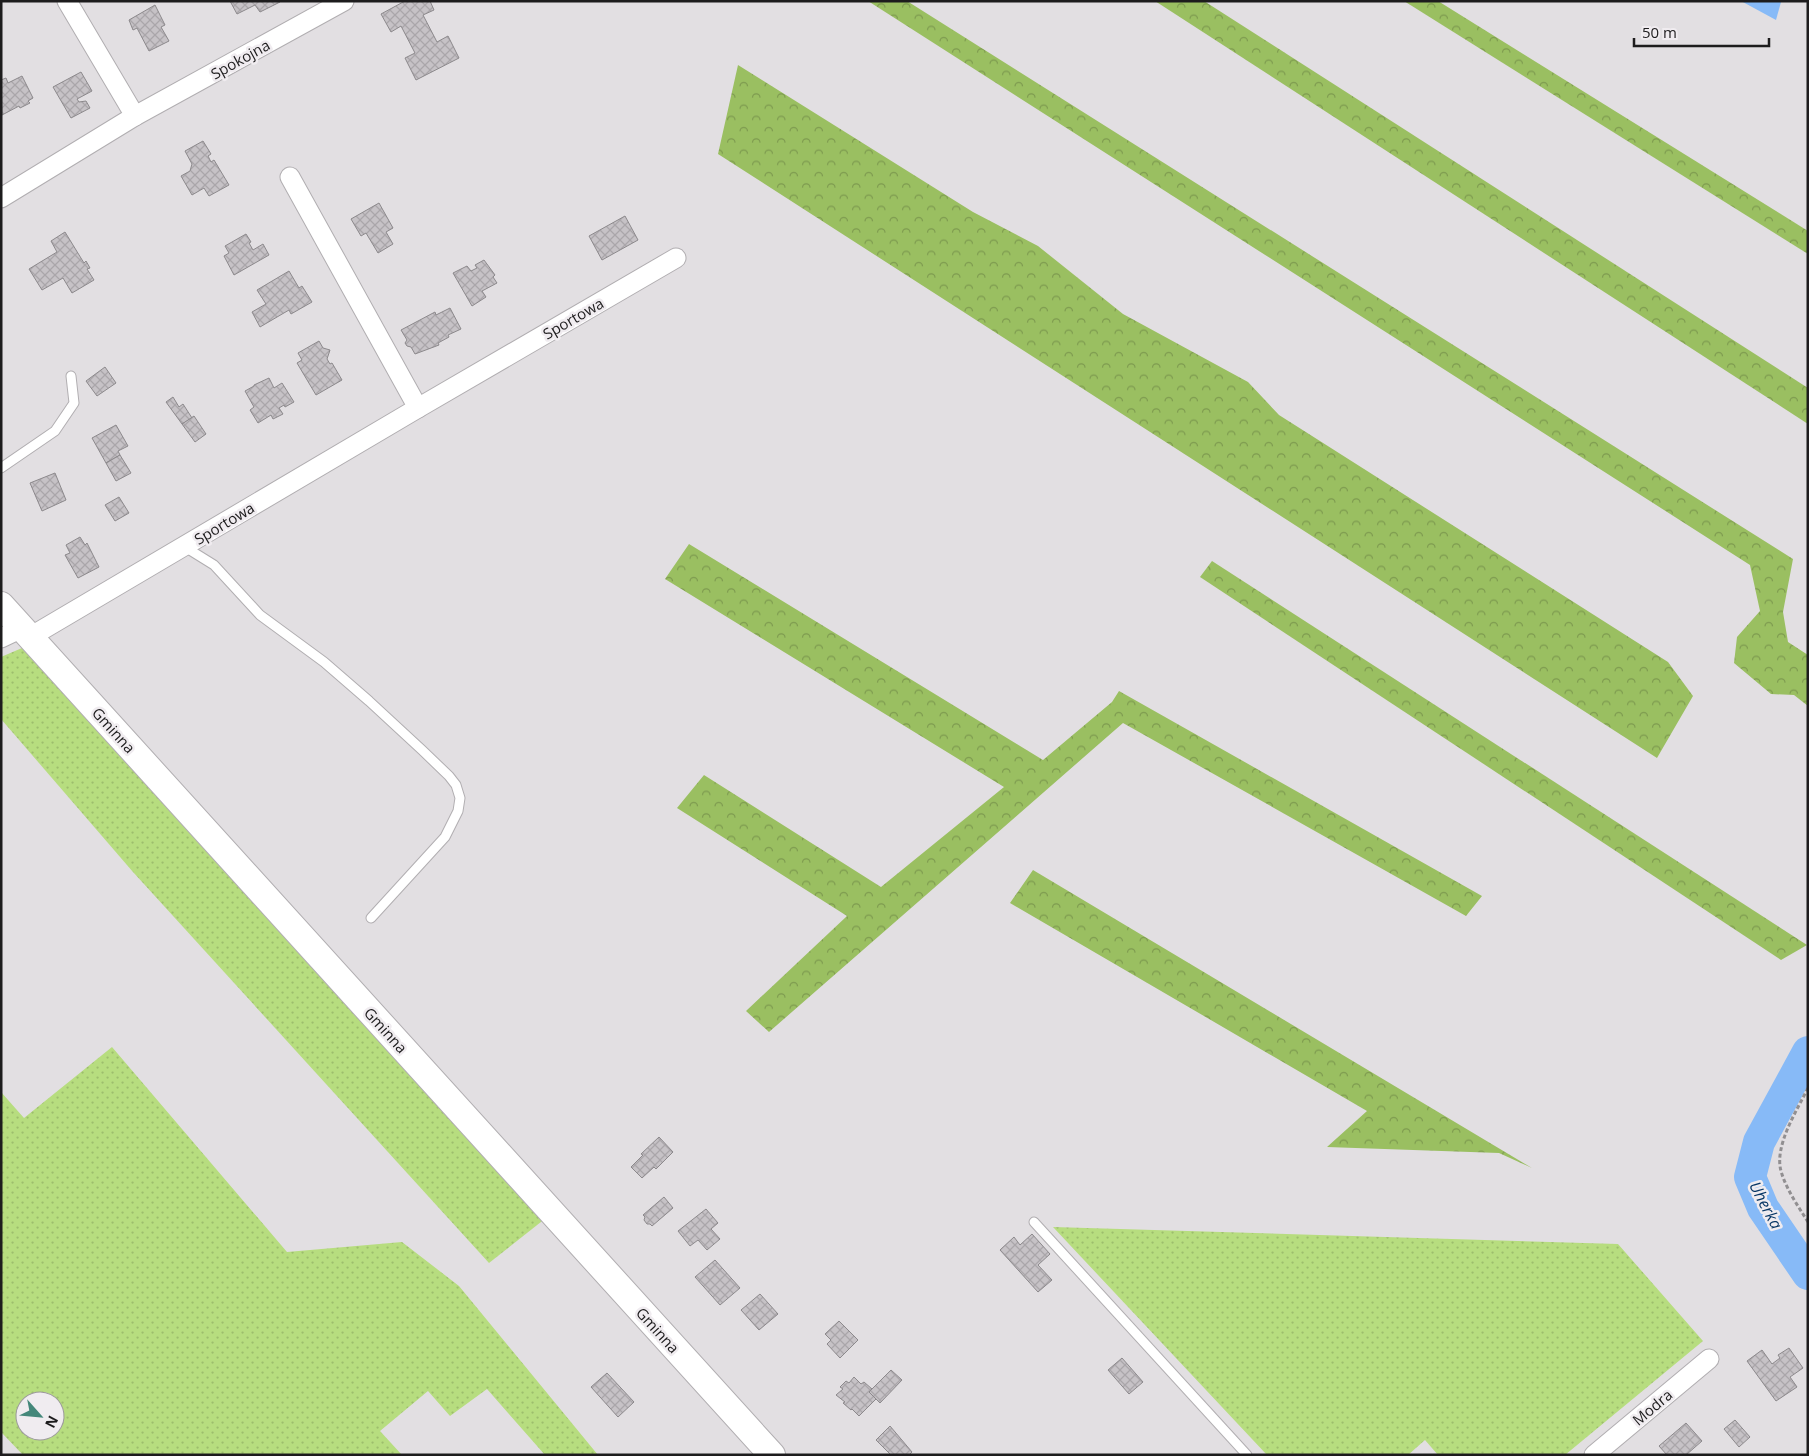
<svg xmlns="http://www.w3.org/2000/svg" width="1809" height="1456" viewBox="0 0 1809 1456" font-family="'Open Sans',sans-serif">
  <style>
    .grass { fill: url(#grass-dots); fill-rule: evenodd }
    .forest { fill: url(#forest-crowns) }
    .water { fill: #87baf7 }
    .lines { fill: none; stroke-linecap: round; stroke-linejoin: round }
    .river { stroke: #87baf7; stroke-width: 32 }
    .building { fill: url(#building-cross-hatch); stroke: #8c898c }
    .lane-casing { stroke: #b1aeb1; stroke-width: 11 }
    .street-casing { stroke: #b1aeb1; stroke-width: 21 }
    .secondary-casing { stroke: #b1aeb1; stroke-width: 28 }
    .path { stroke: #918f91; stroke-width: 3; stroke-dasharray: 4 2.5; stroke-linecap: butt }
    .lane { stroke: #fff; stroke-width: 9 }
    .street { stroke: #fff; stroke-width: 19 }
    .secondary { stroke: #fff; stroke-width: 26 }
    .labels { text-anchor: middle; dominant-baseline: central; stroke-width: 5; stroke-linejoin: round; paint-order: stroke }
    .street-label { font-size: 15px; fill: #1d1c1d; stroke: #f0ecf0 }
    .water-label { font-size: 16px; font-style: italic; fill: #093766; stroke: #f0ecf0 }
  </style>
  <defs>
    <pattern id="grass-dots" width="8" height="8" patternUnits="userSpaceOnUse" patternTransform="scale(1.25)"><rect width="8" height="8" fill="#b7dd7f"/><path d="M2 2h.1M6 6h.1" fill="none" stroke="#9dbd6d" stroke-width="1.8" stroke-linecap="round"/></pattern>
    <pattern id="forest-crowns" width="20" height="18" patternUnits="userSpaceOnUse" patternTransform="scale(1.25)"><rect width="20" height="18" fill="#9abf61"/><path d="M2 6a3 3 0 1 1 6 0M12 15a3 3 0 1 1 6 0" fill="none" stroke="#7d9a4f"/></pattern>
    <pattern id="building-cross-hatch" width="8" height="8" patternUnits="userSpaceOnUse" patternTransform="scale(1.25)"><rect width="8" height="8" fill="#c6c2c6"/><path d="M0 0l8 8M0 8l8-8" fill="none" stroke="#aaa6aa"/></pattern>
  </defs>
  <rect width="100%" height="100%" fill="#e2dfe2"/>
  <g class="grass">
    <path d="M22 648 546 1218 489 1263 133 872 1 719V657Z"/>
    <path d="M112 1047 287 1252 402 1242 459 1286 598 1455H545L487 1389 450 1416 428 1391 380 1431 402 1455H23L1 1432V1092L24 1118ZM25 1401H55V1431H25Z"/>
    <path d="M1053 1227 1618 1244 1703 1341 1565 1455H1438L1425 1440 1408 1455H1267Z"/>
  </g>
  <g class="forest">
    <path d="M868 1H907L1793 559 1783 612 1788 642 1808 655V706L1794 695 1771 694 1734 663 1737 637 1760 611 1750 565Z"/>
    <path d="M1155 1H1204L1808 388V424Z"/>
    <path d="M1404 1H1438L1808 231V254Z"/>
    <path d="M738 65 973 212 1038 246 1123 314 1248 382 1279 415 1668 662 1693 696 1657 758 718 154Z"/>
    <path d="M689 544 1043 760 1112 702 1119 691 1482 896 1466 916 1123 723 769 1032 746 1011 847 916 677 808 704 775 881 887 1004 787 665 579Z"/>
    <path d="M1212 561 1807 945 1781 960 1200 577Z"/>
    <path d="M1033 870 1532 1168 1499 1153 1327 1147 1367 1111 1010 903Z"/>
  </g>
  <path class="water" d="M1741 1H1780L1781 2 1776 20Z"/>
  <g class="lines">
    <path class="river" d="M1808 1052 1759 1142 1750 1177 1763 1208 1808 1274"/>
  </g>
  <g class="building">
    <path d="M230 1H280V2L260 12 255 5 237 14Z"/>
    <path d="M405 1H430L434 10 423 15 437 42 448 36 459 58 416 80 405 58 415 53 401 26 391 32 381 14Z"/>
    <path d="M155 5 165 25 161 27 169 41 149 51 137 28 133 30 129 20Z"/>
    <path d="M81 72 92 91 77 99 79 102 86 101 90 108 71 118 53 87Z"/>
    <path d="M22 76 33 98 28 101 30 103 20 108 19 106 2 115 1 80 6 78 8 83Z"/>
    <path d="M203 141 211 154 208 156 211 162 214 160 229 185 209 196 204 188 192 195 181 176 190 171 192 164 185 151Z"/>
    <path d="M379 203 393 228 386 232 393 244 378 253 366 233 361 236 351 219Z"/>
    <path d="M625 216 638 240 602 260 589 236Z"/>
    <path d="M65 232 84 263 86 261 90 268 87 269 94 280 72 293 63 278 42 290 29 269 57 252 51 241Z"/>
    <path d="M246 234 251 242 249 243 253 250 263 244 269 255 234 275 224 256 229 253 225 246Z"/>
    <path d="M484 260 495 275 493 277 497 283 482 291 486 297 472 306 453 273 467 266 471 271 477 268 475 265Z"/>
    <path d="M289 271 299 288 302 286 312 302 291 314 289 310 260 327 252 312 266 304 257 290Z"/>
    <path d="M450 308 461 329 448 335 449 337 438 343 439 345 415 354 411 347 407 346 405 343 407 340 401 330 435 312 436 315Z"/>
    <path d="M319 341 323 348 330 350 327 359 330 364 332 363 342 380 316 395 297 363 302 360 298 353Z"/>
    <path d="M105 367 116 383 97 396 86 381Z"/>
    <path d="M269 378 274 388 282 383 294 402 285 407 284 405 279 408 283 414 273 419 271 415 258 423 250 410 254 407 245 391 254 386V385Z"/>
    <path d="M173 397 179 407 183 404 192 418 182 424 166 402Z"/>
    <path d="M194 416 206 434 195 442 182 424Z"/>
    <path d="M116 425 128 446 118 451 120 455 106 463 92 438Z"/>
    <path d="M120 455 131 473 116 481 106 463Z"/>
    <path d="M55 473 66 500 42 511 30 483Z"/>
    <path d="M119 497 129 513 115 521 105 505Z"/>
    <path d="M80 537 85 545 87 543 99 567 78 578 65 555 70 553 66 545Z"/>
    <path d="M659 1137 673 1152 656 1169 654 1167 642 1178 631 1167 643 1155 641 1154Z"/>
    <path d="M664 1197 673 1208 652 1226 650 1224H647L644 1220 645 1217 643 1215Z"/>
    <path d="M706 1209 718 1223 711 1229 720 1239 707 1250 698 1240 690 1246 678 1231Z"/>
    <path d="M1032 1234 1050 1254 1038 1265 1052 1280 1038 1292 1000 1250 1014 1237 1020 1245Z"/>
    <path d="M715 1260 740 1288 720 1305 695 1277Z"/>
    <path d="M760 1294 778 1314 759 1330 741 1310Z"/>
    <path d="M839 1321 858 1340 840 1358 827 1344 831 1340 825 1334Z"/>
    <path d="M1789 1348 1803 1368 1790 1377 1797 1387 1776 1401 1747 1361 1762 1350 1772 1364 1780 1358 1778 1355Z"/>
    <path d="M1122 1358 1143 1382 1129 1394 1108 1370Z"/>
    <path d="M891 1370 902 1380 880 1403 869 1392Z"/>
    <path d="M607 1373 634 1402 618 1417 591 1387Z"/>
    <path d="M854 1377 861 1384 864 1382 872 1389 869 1392 876 1399 859 1416 852 1409 851 1410 843 1403 845 1402 836 1395 843 1389 840 1387 846 1381 849 1383Z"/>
    <path d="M1735 1420 1750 1437 1739 1447 1724 1429Z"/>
    <path d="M1686 1423 1702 1441 1686 1455H1667L1659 1446Z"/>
    <path d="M890 1426 912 1452 909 1455H891L876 1440Z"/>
  </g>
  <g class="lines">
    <defs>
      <g id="lane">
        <path d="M1 468 55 431 74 403 71 376"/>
        <path d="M185 547 214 565 260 615 324 662 369 701 422 750 449 776 456 785 460 798 458 811 445 837 371 918"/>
        <path d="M1034 1222 1247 1455"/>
      </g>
      <g id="street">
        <path d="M67 1 135 116"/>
        <path d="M290 177 418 408"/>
        <path d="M1 198 135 116 344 1"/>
        <path d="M30 637 418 408 676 258"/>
        <path d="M1 638 22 628"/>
        <path d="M1594 1455 1709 1359"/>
      </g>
      <path id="secondary" d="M1 605 772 1455"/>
    </defs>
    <use href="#lane" class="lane-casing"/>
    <use href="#street" class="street-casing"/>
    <use href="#secondary" class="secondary-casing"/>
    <path class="path" d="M1808 1088C1797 1110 1774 1146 1781 1171 1786 1189 1798 1206 1808 1222"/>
    <use href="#lane" class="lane"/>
    <use href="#street" class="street"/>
    <use href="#secondary" class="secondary"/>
  </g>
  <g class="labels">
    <g class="street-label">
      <text transform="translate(240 59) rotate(-29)">Spokojna</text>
      <text transform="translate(573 318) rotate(-30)">Sportowa</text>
      <text transform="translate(224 523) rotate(-31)">Sportowa</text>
      <text transform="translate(114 730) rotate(48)">Gminna</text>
      <text transform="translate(386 1030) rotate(48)">Gminna</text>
      <text transform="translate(658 1330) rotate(48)">Gminna</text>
      <text transform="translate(1652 1407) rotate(-40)">Modra</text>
    </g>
    <g class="water-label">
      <text transform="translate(1766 1205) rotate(62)">Uherka</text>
    </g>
  </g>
  <rect width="1809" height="1456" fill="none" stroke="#1d1c1d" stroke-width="5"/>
  <g transform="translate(40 1416) rotate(117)"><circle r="24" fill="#f0ecf0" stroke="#9c999c"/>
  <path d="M0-4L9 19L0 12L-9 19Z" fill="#44877a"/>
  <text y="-8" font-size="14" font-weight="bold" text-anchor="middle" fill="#1d1c1d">N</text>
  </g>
  <path d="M1634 38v8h135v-8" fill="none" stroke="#1d1c1d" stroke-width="2.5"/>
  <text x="1642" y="38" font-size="15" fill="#1d1c1d" stroke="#f0ecf0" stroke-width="4" paint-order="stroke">50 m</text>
</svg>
